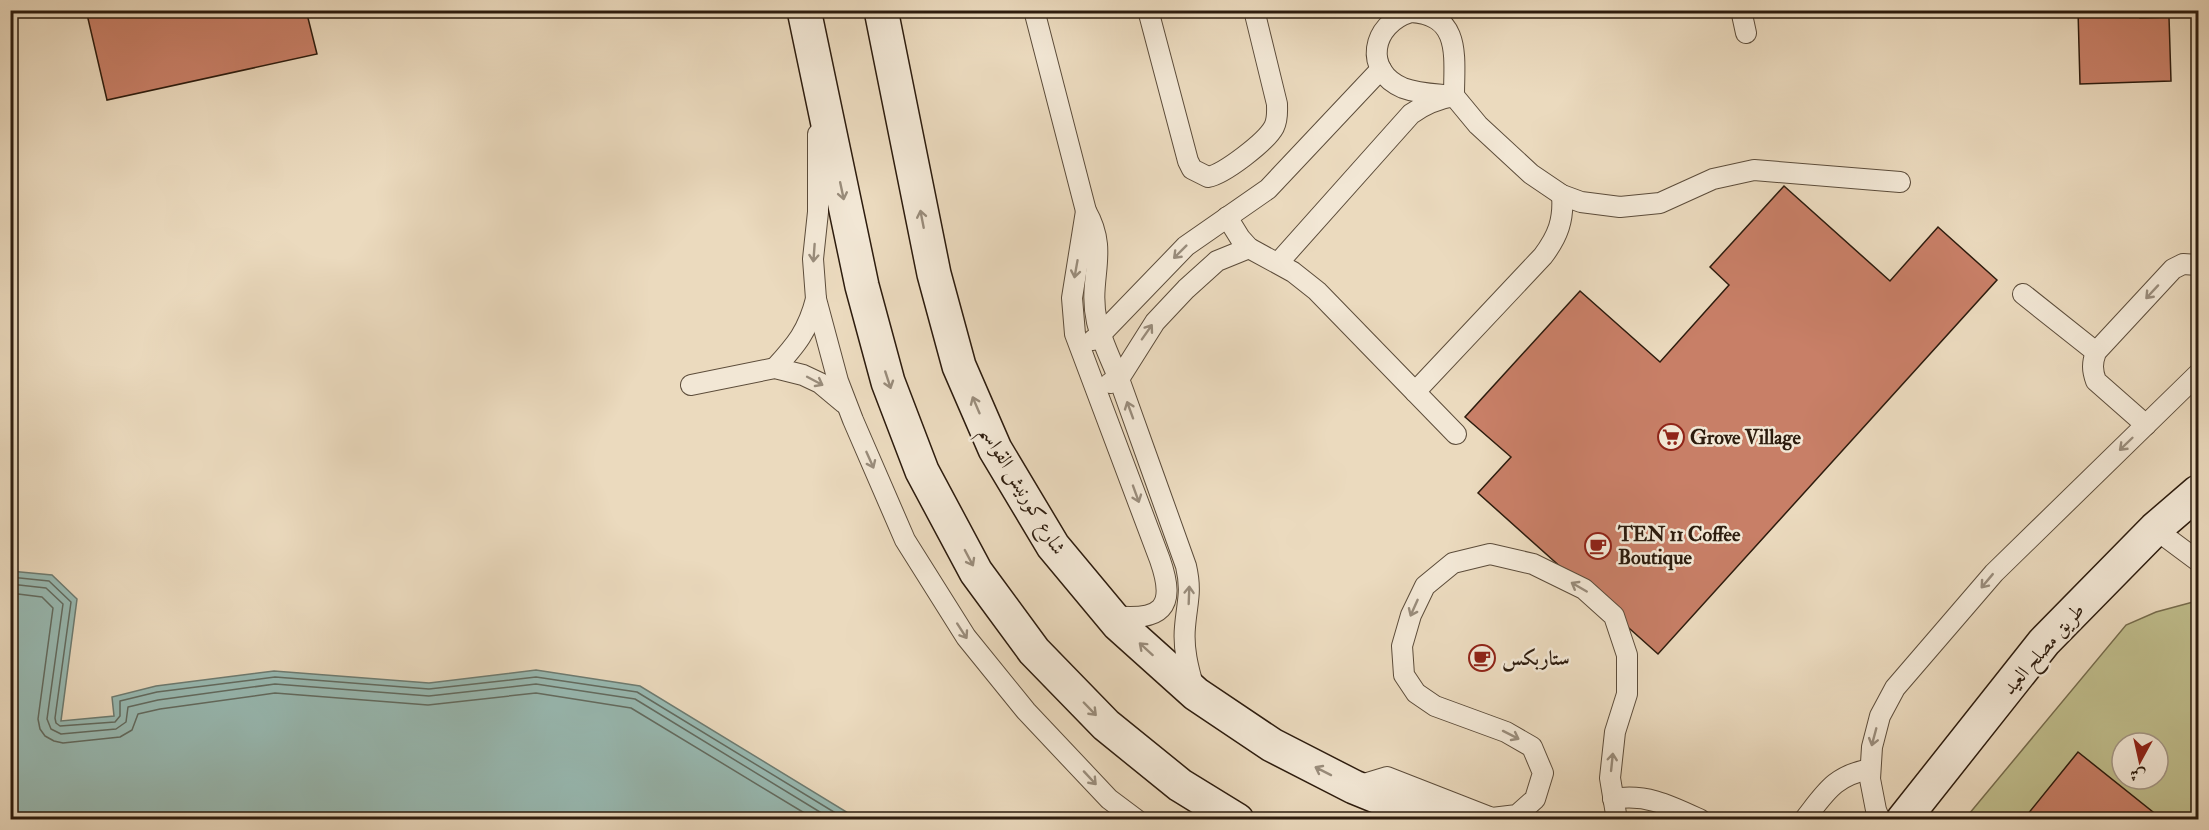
<svg xmlns="http://www.w3.org/2000/svg" width="2209" height="830" viewBox="0 0 2209 830" font-family="'IM FELL Double Pica',Amiri,serif">
  <style>
    .green { fill: #bfbd8c; stroke: #766c4d; stroke-width: 1.5; fill-rule: evenodd }
    .water { fill: #98bab3; stroke: #6d7b71; stroke-width: 1.5 }
    .lines { fill: none; stroke-linecap: round; stroke-linejoin: round }
    .shore { stroke: #626b60; stroke-width: 1.5 }
    .building { fill: #c87f67; stroke: #2d1c0e; stroke-width: 1.5 }
    .lane-casing { stroke: #5c4c3a; stroke-width: 22 }
    .secondary-casing { stroke: #2d1c0e; stroke-width: 36 }
    .lane { stroke: #f2e7d5; stroke-width: 20 }
    .secondary { stroke: #f2e7d5; stroke-width: 33 }
    .oneway { stroke: #998c7b }
    .labels { text-anchor: middle; dominant-baseline: central; stroke-width: 5; stroke-linejoin: round; paint-order: stroke }
    .poi-label { font-size: 20px; font-weight: bold; fill: #2d1c0e; stroke: #f2e7d5; text-anchor: start }
    .street-label { font-size: 20px; fill: #2d1c0e; stroke: #f2e7d5 }
  </style>
  <rect width="100%" height="100%" fill="#ebdabe"/>
  <filter id="stains"><feTurbulence type="fractalNoise" baseFrequency=".00333" numOctaves="4"/><feColorMatrix values="0 0 0 0 .2 0 0 0 0 .09 0 0 0 0 .02 0 0 0 .5 -.17"/></filter>
  <radialGradient id="worn" r=".72"><stop offset=".6" stop-color="#630" stop-opacity="0"/><stop offset="1" stop-color="#630" stop-opacity=".3"/></radialGradient>
  <path class="green" d="M2193 602H2198V819L1964 820 2126 625 2156 612ZM2122 743H2158V779H2122Z"/>
  <path class="water" d="M10 571 52 575 77 599 61 721 114 716 112 697 156 686 274 671 429 683 536 670 640 686 858 819H11Z"/>
  <g class="lines">
    <g class="shore">
      <path d="M10 577 49 581 71 602 55 718 56 723 60 726 115 722 120 716V701L157 692 275 677 429 689 536 677 637 692 847 820"/>
      <path d="M10 584 46 588 63 604 47 719 51 729 61 734 116 729 126 722 128 707 158 700 275 684 429 696 536 684 635 699 833 820"/>
      <path d="M10 593 42 597 53 608 38 719 40 729 45 736 54 741 63 743 120 737 132 730 138 714 160 709 275 693 428 705 536 693 631 708 816 820"/>
    </g>
  </g>
  <g class="building">
    <path d="M86 10H306L317 54 107 100Z"/>
    <path d="M2078 10H2140V18L2169 17 2171 81 2080 84Z"/>
    <path d="M1784 186 1890 281 1938 227 1997 280 1658 654 1478 493 1511 457 1465 417 1580 291 1660 362 1729 285 1710 267Z"/>
    <path d="M2078 752 2163 820H2023Z"/>
  </g>
  <g class="lines">
    <defs>
      <g id="lane">
        <path d="M1034 10 1086 211C1110 253 1087 278 1097 322 1103 346 1115 367 1123 390 1144 449 1165 507 1186 566 1192 592 1187 602 1185 627 1183 648 1188 668 1194 688"/>
        <path d="M1148 10 1188 161 1192 169 1208 177C1224 174 1266 142 1274 127 1278 119 1277 112 1277 104L1254 10"/>
        <path d="M1741 10 1746 33"/>
        <path d="M1411 12C1462 15 1454 58 1454 96 1438 94 1419 94 1403 88 1363 71 1371 24 1411 12Z"/>
        <path d="M818 134V212L813 259 816 299 838 381 853 420 905 540 966 637 1026 711 1109 799 1137 820"/>
        <path d="M1086 211 1072 298 1075 334 1160 560C1177 609 1161 621 1112 616"/>
        <path d="M1227 217 1240 238 1249 248 1293 272 1317 291 1456 434"/>
        <path d="M1278 263 1411 114C1425 104 1437 99 1454 96L1478 125 1531 174 1562 195 1581 202 1620 207 1660 203 1713 179 1754 170 1900 182"/>
        <path d="M2023 294 2096 352"/>
        <path d="M1093 340 1101 334 1186 246 1268 189 1381 69"/>
        <path d="M775 368C796 345 808 331 816 299"/>
        <path d="M1110 383 1119 379 1155 322 1186 289 1217 261 1249 248"/>
        <path d="M691 385 775 368 803 375 820 383 844 403"/>
        <path d="M1415 392 1543 256C1558 236 1564 220 1562 195"/>
        <path d="M2146 425 2096 381C2092 370 2092 363 2096 352L2173 269 2183 264 2198 265"/>
        <path d="M2155 529 2198 561"/>
        <path d="M1354 787 1387 777 1492 818 1517 815 1535 799 1543 773 1532 747 1506 732 1435 706 1416 693 1404 675 1402 646 1411 615 1425 586 1453 563 1490 554 1533 564 1584 589 1614 616 1627 655V694L1615 732 1610 778 1617 820"/>
        <path d="M1613 799C1646 793 1671 806 1701 820"/>
        <path d="M1804 820C1826 792 1834 776 1870 769"/>
        <path d="M1880 820 1876 810 1870 779 1872 747 1880 716 1895 688 1994 573 2198 374"/>
      </g>
      <g id="secondary">
        <path d="M804 10 862 286 888 382 922 471 976 572 1034 651 1106 725 1180 785 1237 820"/>
        <path d="M881 10 934 274 959 366 995 449 1053 546 1118 624 1196 694 1272 745 1354 787 1435 820"/>
        <path d="M1903 820 2044 642 2155 529 2198 492"/>
      </g>
    </defs>
    <use href="#lane" class="lane-casing"/>
    <use href="#secondary" class="secondary-casing"/>
    <use href="#lane" class="lane"/>
    <use href="#secondary" class="secondary"/>
  </g>
  <defs><path id="oneway-shaft" d="M-6 0H5M1.5-3L5.5 0L1.5 3" fill="none" stroke-width="1.6" stroke-linecap="round" stroke-linejoin="round" transform="scale(1.5)"/></defs>
  <g class="oneway">
    <use href="#oneway-shaft" transform="translate(842 191) rotate(78)"/>
    <use href="#oneway-shaft" transform="translate(922 219) rotate(-101)"/>
    <use href="#oneway-shaft" transform="translate(1180 252) rotate(135)"/>
    <use href="#oneway-shaft" transform="translate(814 253) rotate(94)"/>
    <use href="#oneway-shaft" transform="translate(1076 269) rotate(100)"/>
    <use href="#oneway-shaft" transform="translate(2152 292) rotate(133)"/>
    <use href="#oneway-shaft" transform="translate(1147 332) rotate(-55)"/>
    <use href="#oneway-shaft" transform="translate(888 380) rotate(72)"/>
    <use href="#oneway-shaft" transform="translate(815 381) rotate(28)"/>
    <use href="#oneway-shaft" transform="translate(976 405) rotate(-113)"/>
    <use href="#oneway-shaft" transform="translate(1130 410) rotate(-110)"/>
    <use href="#oneway-shaft" transform="translate(2126 444) rotate(136)"/>
    <use href="#oneway-shaft" transform="translate(870 460) rotate(66)"/>
    <use href="#oneway-shaft" transform="translate(1136 494) rotate(70)"/>
    <use href="#oneway-shaft" transform="translate(969 558) rotate(62)"/>
    <use href="#oneway-shaft" transform="translate(1987 581) rotate(130)"/>
    <use href="#oneway-shaft" transform="translate(1579 587) rotate(-150)"/>
    <use href="#oneway-shaft" transform="translate(1189 595) rotate(-88)"/>
    <use href="#oneway-shaft" transform="translate(1414 608) rotate(114)"/>
    <use href="#oneway-shaft" transform="translate(962 631) rotate(57)"/>
    <use href="#oneway-shaft" transform="translate(1146 649) rotate(-138)"/>
    <use href="#oneway-shaft" transform="translate(1090 709) rotate(46)"/>
    <use href="#oneway-shaft" transform="translate(1511 735) rotate(27)"/>
    <use href="#oneway-shaft" transform="translate(1874 737) rotate(105)"/>
    <use href="#oneway-shaft" transform="translate(1612 762) rotate(-84)"/>
    <use href="#oneway-shaft" transform="translate(1323 771) rotate(-153)"/>
    <use href="#oneway-shaft" transform="translate(1090 778) rotate(47)"/>
  </g>
  <defs>
    <symbol id="supermarket-ring" viewBox="-11 -11 22 22"><circle r="9.5" fill="#f2e7d5" stroke="#8f2418" stroke-width="1.5"/><path d="M-6-5.5h2.5l.6 2H6L4.5 2H-2.5L-4.4-4H-6ZM-1.5 3.2a1.3 1.3 0 1 0 .1 0ZM3 3.2a1.3 1.3 0 1 0 .1 0Z" fill="#8f2418"/></symbol>
    <symbol id="cafe-ring" viewBox="-11 -11 22 22"><circle r="9.5" fill="#f2e7d5" stroke="#8f2418" stroke-width="1.5"/><path d="M-5.5-4.5H6V0H3Q3 3.5 0 3.5H-2.5Q-5.5 3.5-5.5 0ZM3-3.2v2h1.7v-2ZM-6 4.5H4V6H-6Z" fill="#8f2418"/></symbol>
  </defs>
  <g fill-rule="evenodd">
    <use href="#supermarket-ring" x="1656" y="422" width="30" height="30"/>
    <use href="#cafe-ring" x="1583" y="531" width="30" height="30"/>
    <use href="#cafe-ring" x="1467" y="643" width="30" height="30"/>
  </g>
  <g class="labels">
    <g class="poi-label">
      <text x="1690" y="437">Grove Village</text>
      <text x="1618" y="534">TEN 11 Coffee<tspan x="1618" dy="23">Boutique</tspan></text>
      <text x="1502" y="658">ستاربكس</text>
    </g>
    <g class="street-label">
      <text transform="translate(1023 490) rotate(59)">شارع كورنيش القواسم</text>
      <text transform="translate(2043 649) rotate(-49)">طريق مصلح العيد</text>
    </g>
  </g>
  <rect width="2209" height="830" fill="none" stroke="#ebdabe" stroke-width="36"/>
  <rect x="12" y="12" width="2185" height="806" fill="none" stroke="#2d1c0e" stroke-width="3"/>
  <rect x="18" y="18" width="2173" height="794" fill="none" stroke="#2d1c0e" stroke-width="1.5"/>
  <g transform="translate(2140 761) rotate(188)"><circle r="28" fill="#f2e7d5" stroke="#a39685" stroke-width="1.5"/>
  <path d="M0-4.5L10 22L0 15L-10 22Z" fill="#8f2418"/>
  <text y="-9" font-size="16" font-weight="bold" text-anchor="middle" fill="#2d1c0e">ش</text>
  </g>
  <rect width="100%" height="100%" filter="url(#stains)"/>
  <rect width="100%" height="100%" fill="url(#worn)"/>
</svg>
